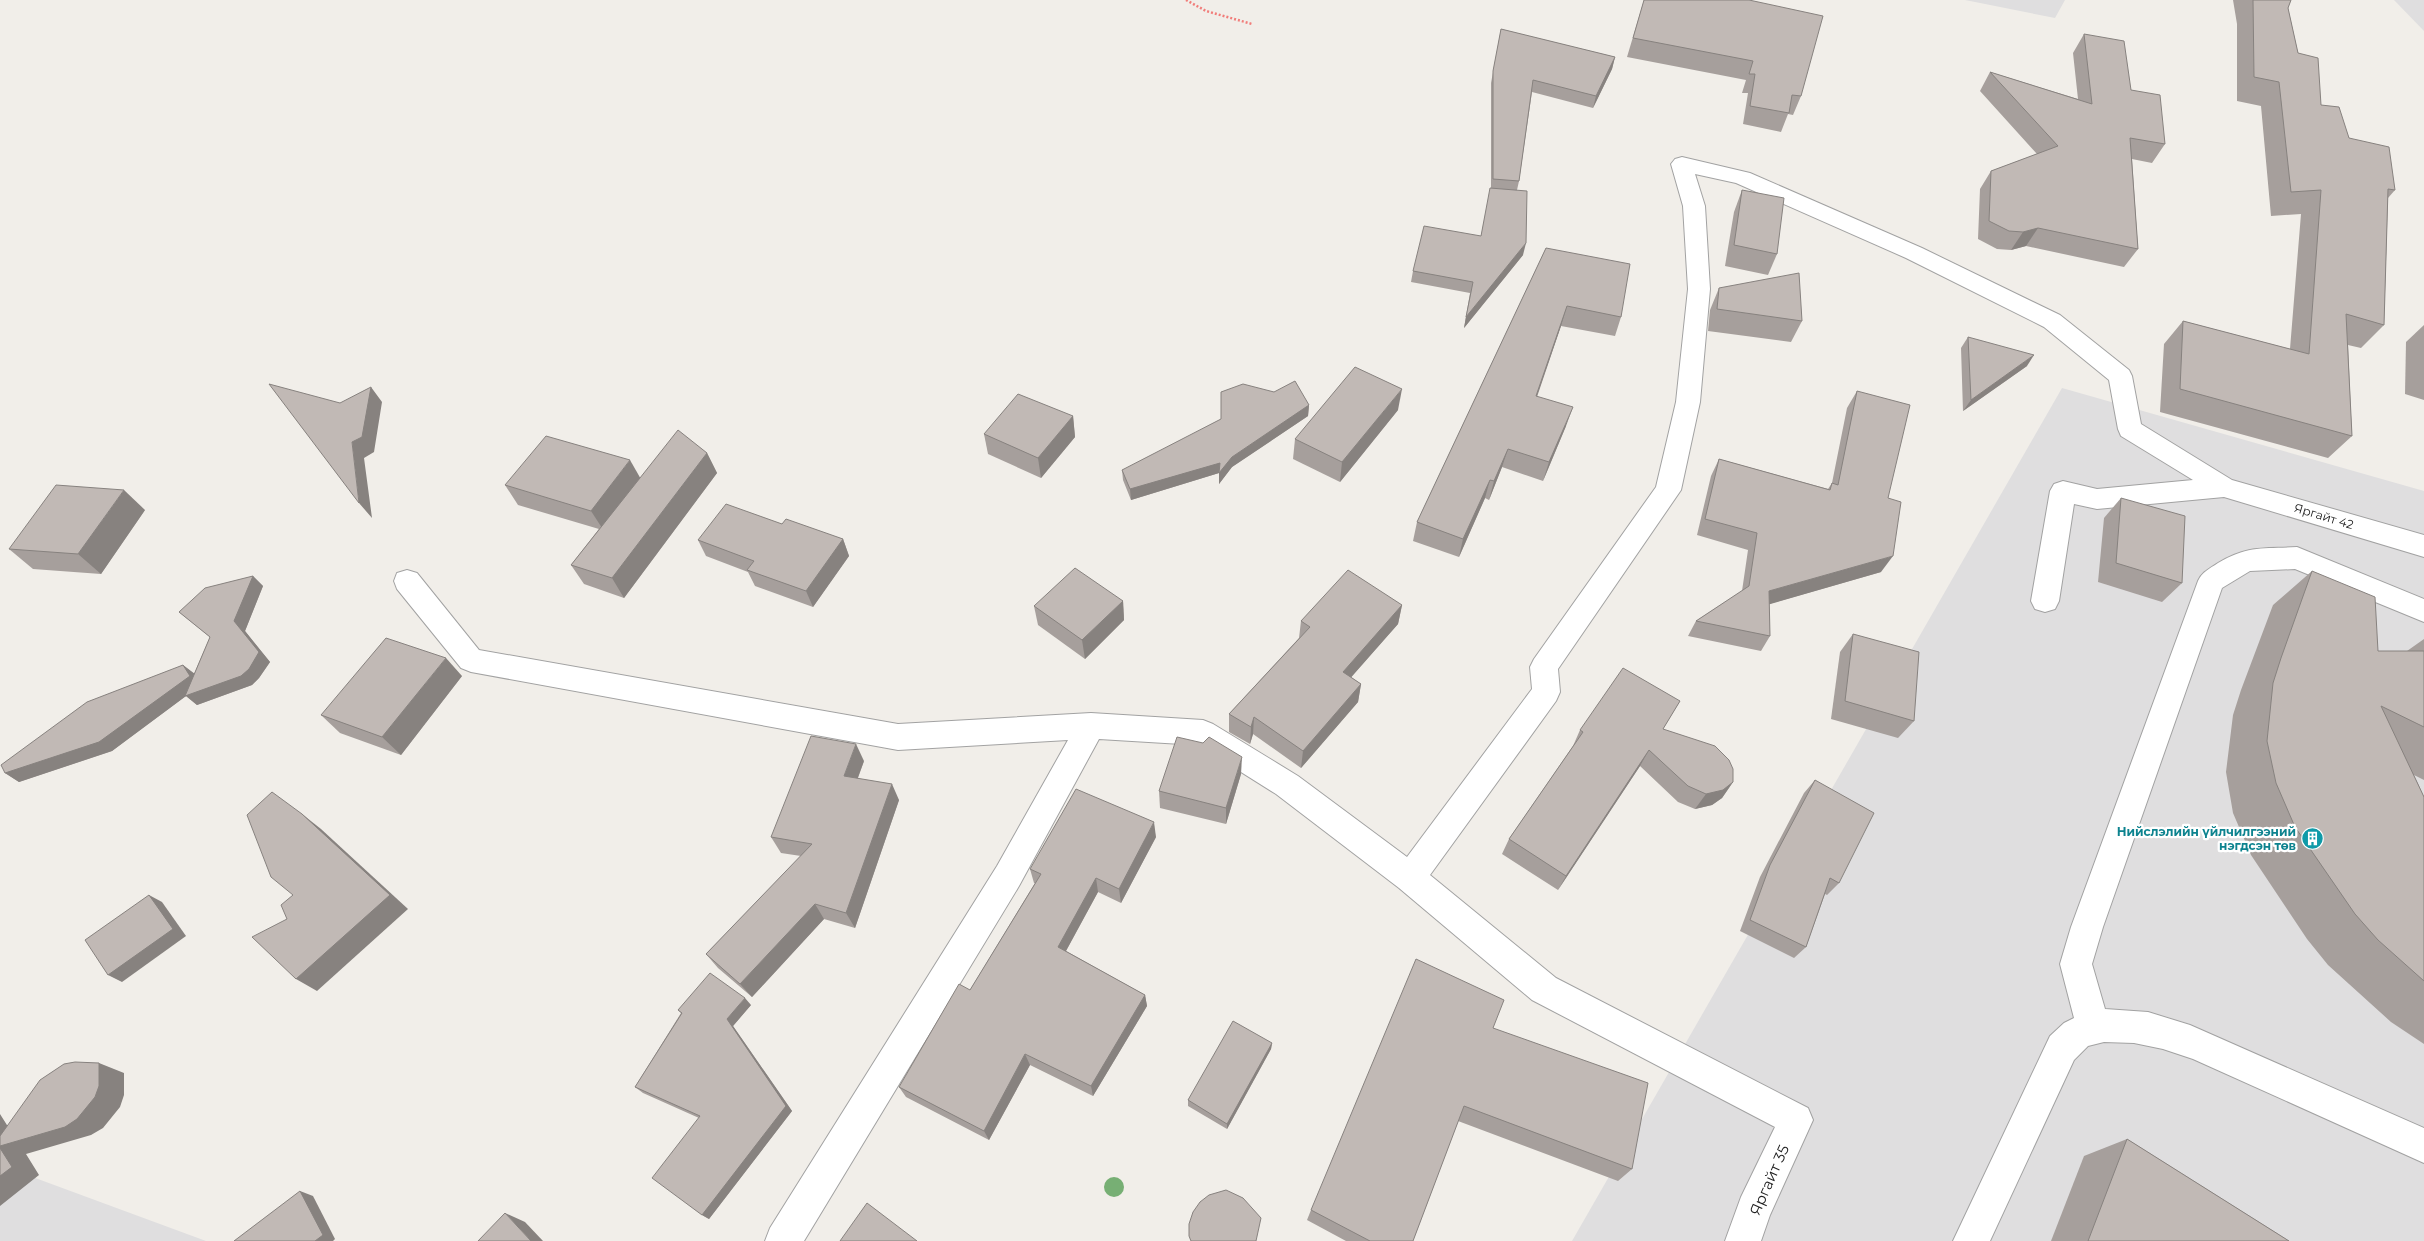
<svg xmlns="http://www.w3.org/2000/svg" width="2424" height="1241" viewBox="0 0 2424 1241" font-family="Montserrat,sans-serif">
  <style>
    .residential { fill: #dfdedf }
    .lines { fill: none; stroke-linecap: round; stroke-linejoin: round }
    .minor-casing { stroke: #a2a2a2; stroke-width: 2 }
    .path { stroke: #f17d7a; stroke-width: 2.5; stroke-dasharray: 2 2; stroke-linecap: butt }
    .minor { fill: #fff; fill-rule: evenodd }
    .tree { fill: #77af74 }
    .wall { fill: #a69f9c }
    .shaded-wall { fill: #87827f }
    .building { fill: #c1b9b5; stroke: #87827f }
    .labels { text-anchor: middle; dominant-baseline: central; stroke-width: 4.5; stroke-linejoin: round; paint-order: stroke }
    .street-label { font-size: 12px; fill: #212121; stroke: #fff }
    .culture-label { font-size: 12px; font-weight: bold; fill: #0d838f; stroke: #fff; text-anchor: end }
    .near-street-label { font-size: 15px; fill: #212121; stroke: #fff }
  </style>
  <rect width="100%" height="100%" fill="#f1eee9"/>
  <g class="residential">
    <path d="M1965 0H2065L2055 18Z"/>
    <path d="M2394 0H2424V31Z"/>
    <path d="M2062 388 2424 491V1241H1572Z"/>
    <path d="M0 1165 206 1241H0Z"/>
  </g>
  <g class="lines">
    <defs>
      <g id="minor">
        <path d="M1682 157 1750 173 1922 248 2060 315 2129 370 2132 376 2141 424 2232 480 2424 535V557L2224 497 2097 509 2074 504 2059 601 2055 609 2045 612 2035 609 2031 601 2050 491 2054 484 2063 481 2097 489 2193 480 2121 436 2118 429 2109 380 2044 327 1906 258 1736 183 1695 174 1705 206 1710 289 1700 402 1681 490 1558 669 1560 692 1556 701 1430 875 1556 978 1808 1108 1813 1120 1770 1215 1761 1241H1725L1741 1197 1775 1127 1532 1000 1399 888 1276 794 1198 745 1099 739 1019 886 804 1241H765L770 1228 997 866 1068 740 898 750 471 672 461 668 397 589 394 581 397 573 407 570 417 573 479 650 898 724 1091 713 1203 720 1213 724 1298 776 1407 857 1532 689 1530 667 1534 659 1656 487 1676 402 1688 289 1683 206 1671 164 1675 159Z"/>
        <path d="M2297 547 2424 599V622L2295 569 2250 571 2222 588 2103 927 2092 964 2105 1009 2148 1012 2190 1025 2424 1128V1163L2193 1059 2163 1049 2134 1043 2104 1042 2088 1046 2074 1060 1990 1241H1953L2050 1036 2064 1023 2074 1018 2060 964 2071 927 2198 581C2202 572 2209 569 2218 563 2248 545 2263 549 2297 547Z"/>
      </g>
    </defs>
    <use href="#minor" class="minor-casing"/>
    <path class="path" d="M1186 0 1206 11 1252 24"/>
    <use href="#minor" class="minor"/>
  </g>
  <circle class="tree" cx="1114" cy="1187" r="10"/>
  <g class="wall">
    <path d="M1644 0H1749L1801 96 1793 115 1788 114 1781 132 1743 124 1748 93H1742L1746 80 1627 57Z"/>
    <path d="M2233 0H2291L2288 8 2298 53 2321 105 2349 138 2395 190 2388 198 2384 325 2361 348 2348 345 2352 436 2328 458 2160 412 2164 344 2183 321 2290 349 2301 214 2271 216 2261 106 2237 101V24Z"/>
    <path d="M1501 29 1615 57 1612 69 1593 108 1532 92 1519 181 1517 190 1523 255 1464 328 1470 293 1411 282 1413 271 1481 236 1491 188V83Z"/>
    <path d="M2084 34 2131 90 2165 144 2152 163 2132 159 2138 249 2124 267 2026 246 2011 250 1997 249 1978 239 1980 189 1991 171 2037 154 1980 91 1990 72 2078 99 2073 53Z"/>
    <path d="M1742 190 1777 254 1768 275 1725 266 1734 212Z"/>
    <path d="M1546 248 1621 317 1615 336 1561 326 1537 397 1566 426 1543 481 1502 467 1489 500 1485 498 1459 557 1413 541 1417 522Z"/>
    <path d="M1719 288 1802 321 1791 342 1708 331 1710 310Z"/>
    <path d="M2424 325V400L2405 394 2406 342Z"/>
    <path d="M1968 337 2027 366 1963 411 1961 348Z"/>
    <path d="M1857 391 1888 498 1881 572 1769 604 1770 636 1761 651 1688 636 1696 621 1742 591 1748 550 1697 535 1711 476 1719 459 1828 489 1832 483 1847 408Z"/>
    <path d="M1309 405 1308 416 1232 467 1219 484V473L1131 500 1123 480 1122 470Z"/>
    <path d="M1398 410 1340 482 1293 459 1295 439Z"/>
    <path d="M1073 416 1075 437 1041 478 988 454 984 434Z"/>
    <path d="M707 453 717 473 624 598 584 584 571 565 599 529 518 505 505 485 640 478Z"/>
    <path d="M2121 498 2182 583 2162 602 2098 582 2104 518Z"/>
    <path d="M145 510 101 574 33 569 9 549Z"/>
    <path d="M782 524 843 539 849 556 813 607 755 586 748 572 706 556 698 540Z"/>
    <path d="M2312 571 2378 651H2407L2424 639V780L2414 775 2424 797V1044L2391 1022 2328 965 2307 939 2251 855 2233 813 2226 772 2233 715 2241 690 2273 605Z"/>
    <path d="M253 576 263 586 245 631 270 662 259 678 252 685 197 705 186 696 112 751 19 782 5 773 183 665 194 674 210 637 179 612Z"/>
    <path d="M1123 601 1124 620 1085 659 1038 625 1034 606Z"/>
    <path d="M1402 605 1398 624 1351 677 1361 684 1358 702 1301 768 1253 734 1250 744 1229 732V714L1299 638 1301 621Z"/>
    <path d="M1853 634 1914 721 1898 738 1831 719 1840 652Z"/>
    <path d="M462 676 401 755 340 733 321 715Z"/>
    <path d="M1680 701 1663 729 1733 782 1722 798 1712 805 1695 809 1678 802 1640 766 1558 890 1502 854 1509 839 1573 746 1580 730Z"/>
    <path d="M864 761 858 778 899 800 855 928 824 919 752 997 718 968 706 954 801 856 781 853 771 837Z"/>
    <path d="M1241 774 1226 824 1160 808 1159 791Z"/>
    <path d="M1815 780 1839 883 1827 895 1825 894 1806 947 1794 958 1740 931 1760 877 1804 793Z"/>
    <path d="M1156 837 1121 903 1098 892 1066 951 1145 995 1147 1006 1093 1096 1030 1065 989 1140 906 1097 899 1087 970 990 1035 883H1034L1030 869Z"/>
    <path d="M751 1005 733 1026 792 1111 709 1219 702 1215 699 1118 643 1093 635 1087 681 1013 678 1010Z"/>
    <path d="M1493 1028 1632 1169 1618 1181 1458 1121 1413 1241H1346L1307 1220 1311 1210Z"/>
    <path d="M1272 1043 1271 1049 1227 1129 1188 1106V1100Z"/>
    <path d="M2127 1139 2289 1241H2051L2084 1156Z"/>
  </g>
  <g class="shaded-wall">
    <path d="M1615 57 1612 69 1593 108 1596 96Z"/>
    <path d="M2038 228 2026 246 2011 250 2023 232Z"/>
    <path d="M1526 243 1523 255 1464 328 1466 317Z"/>
    <path d="M1567 306 1561 326 1530 416 1536 396Z"/>
    <path d="M2034 355 2027 366 1963 411 1971 400Z"/>
    <path d="M371 387 382 402 374 452 364 458 372 518 359 503 352 442Z"/>
    <path d="M1402 389 1398 410 1340 482 1342 462Z"/>
    <path d="M1309 405 1308 416 1232 467 1219 484V473L1131 500 1130 489 1232 457Z"/>
    <path d="M1573 407 1566 426 1543 481 1549 462Z"/>
    <path d="M1073 416 1075 437 1041 478 1038 458Z"/>
    <path d="M1508 449 1502 467 1489 500 1494 481Z"/>
    <path d="M707 453 717 473 624 598 612 578Z"/>
    <path d="M630 460 642 481 604 531 591 511Z"/>
    <path d="M1490 480 1485 498 1459 557 1463 539Z"/>
    <path d="M124 490 145 510 101 574 78 554Z"/>
    <path d="M843 539 849 556 813 607 806 591Z"/>
    <path d="M1893 556 1881 572 1760 607 1769 591Z"/>
    <path d="M253 576 263 586 245 631 270 662 259 678 252 685 197 705 186 696 112 751 19 782 5 773 183 665 195 674Z"/>
    <path d="M1123 601 1124 620 1085 659 1082 640Z"/>
    <path d="M1402 605 1398 624 1340 690 1343 672Z"/>
    <path d="M446 658 462 676 401 755 382 737Z"/>
    <path d="M1361 684 1358 702 1301 768 1303 751Z"/>
    <path d="M1254 717 1253 734 1250 744 1251 727Z"/>
    <path d="M856 744 864 761 852 793 844 776Z"/>
    <path d="M1649 750 1640 766 1558 890 1566 876Z"/>
    <path d="M1242 757 1241 774 1226 824V808Z"/>
    <path d="M1733 782 1722 798 1712 805 1695 809 1706 794Z"/>
    <path d="M892 784 899 800 855 928 846 913Z"/>
    <path d="M302 814 321 829 408 909 317 991 296 979Z"/>
    <path d="M1154 822 1156 837 1121 903 1119 889Z"/>
    <path d="M1096 878 1098 892 1061 960 1058 947Z"/>
    <path d="M149 895 162 902 186 936 122 982 108 975Z"/>
    <path d="M815 904 824 919 752 997 740 984Z"/>
    <path d="M1145 995 1147 1006 1093 1096 1091 1086Z"/>
    <path d="M745 998 751 1005 733 1026 792 1111 709 1219 702 1215 727 1019Z"/>
    <path d="M1272 1043 1271 1049 1227 1129V1124Z"/>
    <path d="M1025 1054 1030 1065 989 1140 984 1131Z"/>
    <path d="M99 1063 124 1073V1095L120 1107 103 1128 91 1135 26 1154 39 1175 0 1206V1114L17 1141Z"/>
    <path d="M300 1191 313 1196 335 1239 333 1241H315Z"/>
    <path d="M505 1213 525 1222 543 1241H531Z"/>
  </g>
  <g class="building">
    <path d="M1644 0H1749L1823 16 1801 96 1792 95 1789 113 1750 106 1755 74H1749L1753 61 1633 38Z"/>
    <path d="M2253 0H2291L2288 8 2298 53 2318 58 2321 105 2339 107 2349 138 2389 147 2395 190 2388 189 2384 325 2346 314 2352 436 2180 389 2183 321 2309 354 2321 190 2291 192 2279 82 2254 77Z"/>
    <path d="M1501 29 1615 57 1596 96 1533 80 1519 181 1493 179V71Z"/>
    <path d="M2084 34 2124 41 2131 90 2160 95 2165 144 2130 138 2138 249 2038 228 2023 232 2009 231 1989 221 1991 171 2058 146 1990 72 2092 104Z"/>
    <path d="M1490 188 1527 191 1526 243 1466 317 1473 282 1413 271 1424 226 1481 236Z"/>
    <path d="M1742 190 1784 198 1777 254 1734 245Z"/>
    <path d="M1546 248 1630 264 1621 317 1567 306 1536 396 1573 407 1549 462 1508 449 1494 481 1490 480 1463 539 1417 522Z"/>
    <path d="M1799 273 1802 321 1717 309 1719 288Z"/>
    <path d="M1968 337 2034 355 1971 400Z"/>
    <path d="M1355 367 1402 389 1342 462 1295 439Z"/>
    <path d="M1295 381 1309 405 1232 457 1219 473 1220 463 1130 489 1122 470 1221 419V392L1243 384 1274 392Z"/>
    <path d="M269 384 340 403 371 387 362 437 352 442 359 503Z"/>
    <path d="M1857 391 1910 405 1888 498 1901 502 1893 556 1769 591 1770 636 1696 621 1749 586 1757 533 1705 519 1719 459 1830 490 1832 483 1838 485Z"/>
    <path d="M1018 394 1073 416 1038 458 984 434Z"/>
    <path d="M678 430 707 453 612 578 571 565Z"/>
    <path d="M546 436 630 460 591 511 505 485Z"/>
    <path d="M56 485 124 490 78 554 9 549Z"/>
    <path d="M2121 498 2185 516 2182 583 2116 563Z"/>
    <path d="M726 504 782 524 786 519 843 539 806 591 747 570 754 561 698 540Z"/>
    <path d="M1075 568 1123 601 1082 640 1034 606Z"/>
    <path d="M1348 570 1402 605 1343 672 1361 684 1303 751 1254 717 1251 727 1229 714 1310 627 1301 621Z"/>
    <path d="M2312 571 2375 597 2378 651H2424V727L2381 706 2424 797V981L2378 940 2355 914 2295 827 2276 783 2267 741 2273 683 2281 658Z"/>
    <path d="M253 576 234 621 259 652 249 669 241 676 185 696 210 637 179 612 205 588Z"/>
    <path d="M1853 634 1919 652 1914 721 1845 701Z"/>
    <path d="M386 638 446 658 382 737 321 715Z"/>
    <path d="M183 665 190 676 99 742 5 773 1 765 87 702Z"/>
    <path d="M1623 668 1680 701 1663 729 1715 746 1729 760 1733 769V782L1723 790 1706 794 1688 786 1649 750 1566 876 1509 839 1583 732 1580 730Z"/>
    <path d="M811 736 856 744 844 776 892 784 846 913 815 904 740 984 706 954 812 844 771 837Z"/>
    <path d="M1177 737 1203 743 1209 737 1242 757 1226 808 1159 791Z"/>
    <path d="M1815 780 1874 813 1839 883 1830 878 1806 947 1750 920 1770 865Z"/>
    <path d="M1076 789 1154 822 1119 889 1096 878 1058 947 1145 995 1091 1086 1025 1054 984 1131 899 1087 959 984 970 990 1041 874 1030 869Z"/>
    <path d="M272 792 302 814 390 895 296 979 252 937 287 919 281 905 293 895 271 877 247 815Z"/>
    <path d="M149 895 173 929 108 975 85 940Z"/>
    <path d="M1416 959 1504 1000 1493 1028 1648 1083 1632 1169 1464 1106 1413 1241H1370L1311 1210Z"/>
    <path d="M710 973 745 998 727 1019 786 1106 702 1215 652 1178 700 1116 635 1087 682 1013 678 1010Z"/>
    <path d="M1233 1021 1272 1043 1227 1124 1188 1100Z"/>
    <path d="M75 1062 99 1063V1086L95 1097 77 1119 65 1127 0 1146V1136L40 1080 64 1064Z"/>
    <path d="M2127 1139 2289 1241H2088Z"/>
    <path d="M0 1148 12 1167 0 1176Z"/>
    <path d="M1226 1190 1243 1198 1261 1218 1256 1241H1191L1189 1236V1224L1193 1212 1200 1202 1209 1195Z"/>
    <path d="M300 1191 323 1235 315 1241H234Z"/>
    <path d="M867 1203 917 1241H840Z"/>
    <path d="M505 1213 531 1241H478Z"/>
  </g>
  <defs>
    <symbol id="building-disc" viewBox="-11 -11 22 22"><circle r="9.5" fill="#0f9aa8" stroke="#fff"/><path d="M-4-6H4V6H1V3H-1V6H-4ZM-2.5-4.3h1.7v1.8h-1.7ZM.8-4.3h1.7v1.8H.8ZM-2.5-1h1.7V.8h-1.7ZM.8-1h1.7V.8H.8Z" fill="#fff"/></symbol>
  </defs>
  <g fill-rule="evenodd">
    <use href="#building-disc" x="2300" y="826" width="25" height="25"/>
  </g>
  <g class="labels">
    <g class="street-label">
      <text transform="translate(2324 516) rotate(17)">Яргайт 42</text>
    </g>
    <g class="culture-label">
      <text x="2296" y="831">Нийслэлийн үйлчилгээний<tspan x="2296" dy="14">нэгдсэн төв</tspan></text>
    </g>
    <g class="near-street-label">
      <text transform="translate(1769 1180) rotate(-66)">Яргайт 35</text>
    </g>
  </g>
</svg>
